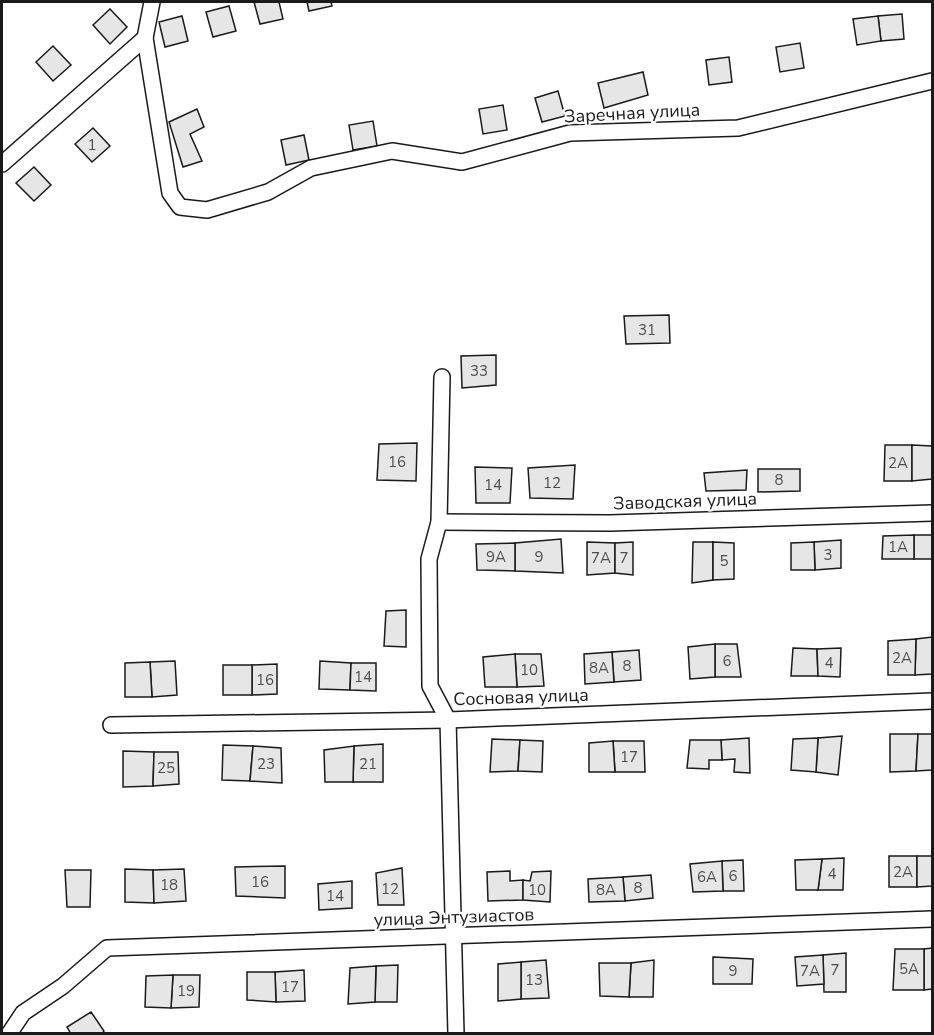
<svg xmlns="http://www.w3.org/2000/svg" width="934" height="1035" viewBox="0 0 934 1035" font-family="'Nunito Sans',sans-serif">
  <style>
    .building { fill: #e6e6e6; stroke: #1a1a1a; stroke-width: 1.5 }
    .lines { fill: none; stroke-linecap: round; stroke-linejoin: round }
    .minor-casing { stroke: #1a1a1a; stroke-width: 18 }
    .minor { stroke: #fff; stroke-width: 15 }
    .labels { text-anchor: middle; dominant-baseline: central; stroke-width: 4.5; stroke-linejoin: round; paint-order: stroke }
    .number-label { font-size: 15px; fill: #4d4d4d }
    .street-label { font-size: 18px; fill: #1a1a1a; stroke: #fff }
  </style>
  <rect width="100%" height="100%" fill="#fff"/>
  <g class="building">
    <path d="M254 2H279L283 19 260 24Z"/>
    <path d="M307 2H331L332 6 309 11Z"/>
    <path d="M229 6 236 31 213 37 206 12Z"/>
    <path d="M110 9 127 27 110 44 93 25Z"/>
    <path d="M902 14 904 39 881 41 878 16Z"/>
    <path d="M182 16 188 41 165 47 159 22Z"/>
    <path d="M878 16 881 41 857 45 853 19Z"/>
    <path d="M800 43 804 68 780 72 776 47Z"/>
    <path d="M53 46 71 65 53 81 36 62Z"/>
    <path d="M729 57 732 82 709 85 706 60Z"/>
    <path d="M643 72 648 95 604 108 598 83Z"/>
    <path d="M558 91 565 116 542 122 535 98Z"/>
    <path d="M503 105 507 130 483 134 479 109Z"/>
    <path d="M197 109 204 127 190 134 202 161 183 167 169 122Z"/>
    <path d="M373 121 377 146 353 150 349 125Z"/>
    <path d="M93 128 110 146 92 162 75 144Z"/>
    <path d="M304 135 309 160 286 165 281 140Z"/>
    <path d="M34 167 51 185 34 201 16 183Z"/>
    <path d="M669 315 670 343 626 344 624 316Z"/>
    <path d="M496 355V385L462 388 461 356Z"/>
    <path d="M417 443 416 481 377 480 379 444Z"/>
    <path d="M885 445H912V481H884Z"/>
    <path d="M912 445 932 446V479L912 481Z"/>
    <path d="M575 465 573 499 530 498 528 468Z"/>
    <path d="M475 467 512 468 510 503H476Z"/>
    <path d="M758 469H800V491L758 492Z"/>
    <path d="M747 470 746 490 706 491 704 473Z"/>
    <rect x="914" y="535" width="18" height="24"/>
    <path d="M914 535V559H882L883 536Z"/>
    <path d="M561 539 563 573 515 571V543Z"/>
    <path d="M841 540V568L815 570 814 542Z"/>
    <path d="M587 542 615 543V573L587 575Z"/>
    <path d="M633 542V575L615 573V543Z"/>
    <path d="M693 542H713V580L692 583Z"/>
    <path d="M713 542 734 543V579L713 580Z"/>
    <path d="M814 542 815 570H791V543Z"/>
    <path d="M515 543V571L477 570 476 544Z"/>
    <path d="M406 610V647L384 646 386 611Z"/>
    <path d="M932 637V674L915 675 916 639Z"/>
    <path d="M916 639 915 675H888V641Z"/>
    <path d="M715 644H737L741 677H715Z"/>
    <path d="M715 644V677L690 679 688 647Z"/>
    <path d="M793 648 817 649 818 676H791Z"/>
    <path d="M841 648 840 677 818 676 817 649Z"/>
    <path d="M639 650 641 680 614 682 612 652Z"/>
    <path d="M612 652 614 682 585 684 584 654Z"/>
    <path d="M515 654H541L544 686 517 687Z"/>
    <path d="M515 654 517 687H485L483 657Z"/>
    <path d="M175 661 177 695 152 697 150 662Z"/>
    <path d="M320 661 351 663 350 690 319 689Z"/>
    <path d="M150 662 152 697H125V663Z"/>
    <path d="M351 663H376V691L350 690Z"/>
    <path d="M277 664V694L252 695V665Z"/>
    <rect x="223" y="665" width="29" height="30"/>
    <path d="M890 734H918L916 771 890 772Z"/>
    <path d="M918 734H932V770L916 771Z"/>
    <path d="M842 736 838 775 816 772 818 738Z"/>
    <path d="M749 738 750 773 734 772 735 759 722 760 721 740Z"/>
    <path d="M818 738 816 772 791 770 793 739Z"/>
    <path d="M492 739 520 740 518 771 490 772Z"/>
    <path d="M520 740 543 741 542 772 518 771Z"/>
    <path d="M690 740H721L722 760H709V769L687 768Z"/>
    <path d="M613 741H644L645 772H615Z"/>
    <path d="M613 741 615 772H589V743Z"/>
    <path d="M383 744V782H353L354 746Z"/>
    <path d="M223 745 253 746 250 781 222 780Z"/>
    <path d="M253 746 281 748 282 783 250 781Z"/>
    <path d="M354 746 353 782H325L324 750Z"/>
    <path d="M123 751 154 752 153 786 123 787Z"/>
    <path d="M154 752H178L179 784 153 786Z"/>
    <rect x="889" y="856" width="28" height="31"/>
    <path d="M917 856H932V886L917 887Z"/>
    <path d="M844 858 843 890H818L822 859Z"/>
    <path d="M822 859 818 890H796L795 860Z"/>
    <path d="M743 860 744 891H723L722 861Z"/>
    <path d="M722 861 723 891 693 892 690 864Z"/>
    <path d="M285 866V898L236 896 235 867Z"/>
    <path d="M402 868 404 905H378L376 873Z"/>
    <path d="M125 869 153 870 154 903 125 902Z"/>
    <path d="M184 869 186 901 154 903 153 870Z"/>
    <path d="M65 870H91L90 907H67Z"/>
    <path d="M510 871V881L523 880V900L488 901 487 872Z"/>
    <path d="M551 871 550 902 523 900V880L530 881 532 872Z"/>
    <path d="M651 875 653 898 625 901 623 877Z"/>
    <path d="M623 877 625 901 589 902 588 879Z"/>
    <path d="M352 881V908L319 910 318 884Z"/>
    <path d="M932 948V989L924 990V949Z"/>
    <path d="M895 949H924V990H893Z"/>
    <path d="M846 953V992H824L823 955Z"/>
    <path d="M823 955 824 984 797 986 795 957Z"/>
    <path d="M713 957 753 959 752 984H713Z"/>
    <path d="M546 960 549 998 521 999V962Z"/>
    <path d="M654 960 653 997H629L631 963Z"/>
    <path d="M521 962V999L498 1001V964Z"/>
    <path d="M599 963H631L629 997 600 996Z"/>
    <path d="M398 965 397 1002H375L376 966Z"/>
    <path d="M376 966 375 1002 348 1004 350 968Z"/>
    <path d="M304 970 305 1001 276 1002 275 972Z"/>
    <path d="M247 972H275L276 1002 247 1000Z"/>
    <path d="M173 975H200L199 1007 171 1008Z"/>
    <path d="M173 975 171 1008 145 1007 146 976Z"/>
    <path d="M91 1012 104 1031 102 1034H71L67 1027Z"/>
  </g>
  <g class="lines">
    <defs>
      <g id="minor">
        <path d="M152 2 145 38 170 193 180 207 207 210 268 192 311 168 392 151 462 162 570 133 738 128 932 81"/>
        <path d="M2 164 145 38"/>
        <path d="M442 377 439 522 429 559 430 686 448 720 456 1034"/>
        <path d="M439 522 610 523 932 513"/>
        <path d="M111 725 448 720 932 701"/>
        <path d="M9 1034 23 1013 63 986 107 948 932 919"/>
      </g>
    </defs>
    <use href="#minor" class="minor-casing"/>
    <use href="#minor" class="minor"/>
  </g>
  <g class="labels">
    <g class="number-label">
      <text x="92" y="145">1</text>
      <text x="647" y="330">31</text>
      <text x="479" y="371">33</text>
      <text x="397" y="462">16</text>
      <text x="898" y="463">2А</text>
      <text x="779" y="480">8</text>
      <text x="552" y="483">12</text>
      <text x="493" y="485">14</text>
      <text x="898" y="547">1А</text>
      <text x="828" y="555">3</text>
      <text x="496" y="557">9А</text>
      <text x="539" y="557">9</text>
      <text x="601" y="558">7А</text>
      <text x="624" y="558">7</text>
      <text x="724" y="561">5</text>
      <text x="902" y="658">2А</text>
      <text x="727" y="661">6</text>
      <text x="829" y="663">4</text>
      <text x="627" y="666">8</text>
      <text x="599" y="668">8А</text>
      <text x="529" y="670">10</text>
      <text x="363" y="677">14</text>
      <text x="265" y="680">16</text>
      <text x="629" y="757">17</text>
      <text x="266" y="764">23</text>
      <text x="368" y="764">21</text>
      <text x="166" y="768">25</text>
      <text x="903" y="872">2А</text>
      <text x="832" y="874">4</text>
      <text x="733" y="876">6</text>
      <text x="707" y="877">6А</text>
      <text x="260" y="882">16</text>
      <text x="169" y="885">18</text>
      <text x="638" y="888">8</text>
      <text x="390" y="889">12</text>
      <text x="537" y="890">10</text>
      <text x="606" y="890">8А</text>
      <text x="335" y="896">14</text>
      <text x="909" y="969">5А</text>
      <text x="835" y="970">7</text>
      <text x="733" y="971">9</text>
      <text x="810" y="971">7А</text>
      <text x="534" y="980">13</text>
      <text x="290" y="987">17</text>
      <text x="186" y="991">19</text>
    </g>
    <g class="street-label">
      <text transform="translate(632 113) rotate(-3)">Заречная улица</text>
      <text transform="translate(685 501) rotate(-2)">Заводская улица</text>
      <text transform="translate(521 697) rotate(-2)">Сосновая улица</text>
      <text transform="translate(454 917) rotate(-2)">улица Энтузиастов</text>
    </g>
  </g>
  <rect width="934" height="1035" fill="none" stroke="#1a1a1a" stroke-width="6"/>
</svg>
